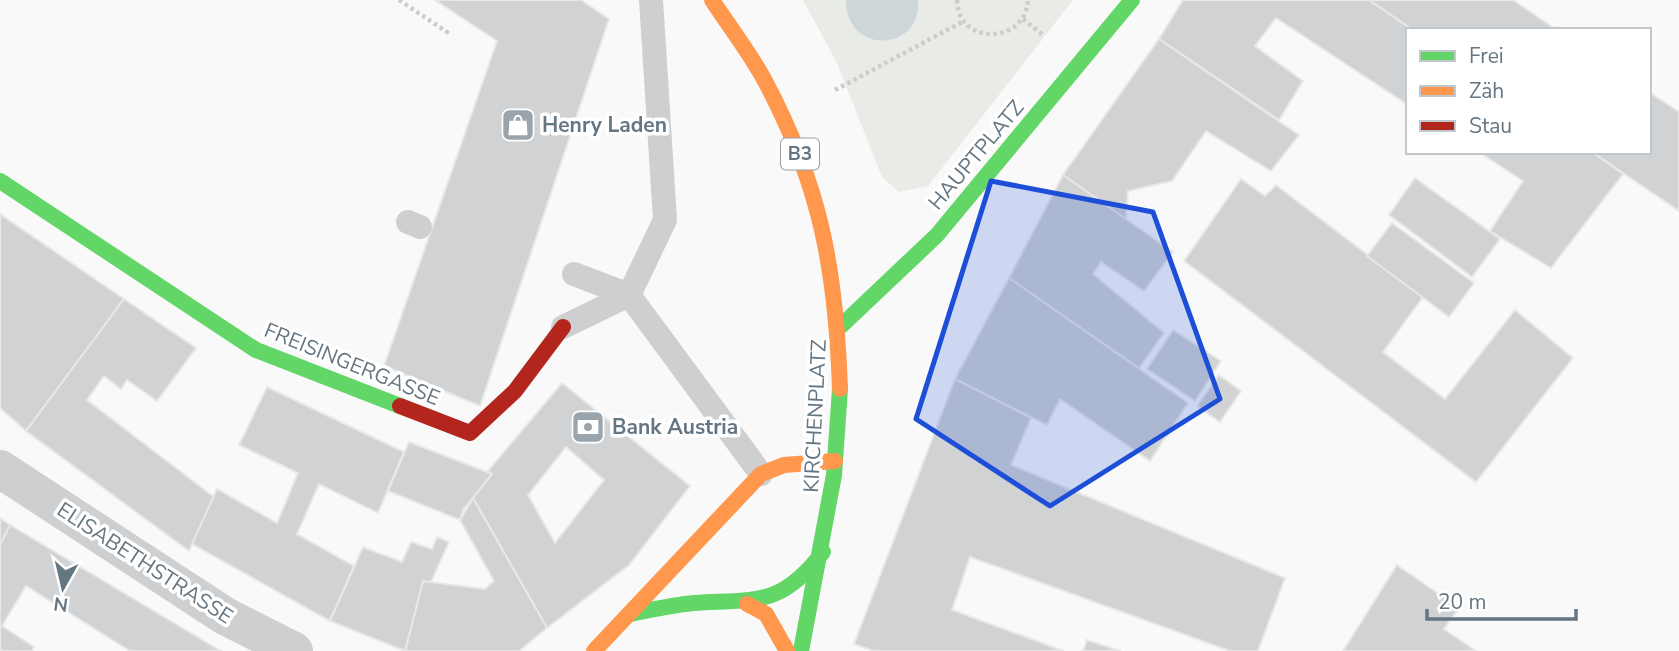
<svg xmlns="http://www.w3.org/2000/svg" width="1679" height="651" viewBox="0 0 1679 651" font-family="'Nunito Sans',sans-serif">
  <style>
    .green { fill: #e8ebe6 }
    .water { fill: #ced6d9 }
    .building { fill: #d0d2d3; stroke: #e8e8e8; stroke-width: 2; fill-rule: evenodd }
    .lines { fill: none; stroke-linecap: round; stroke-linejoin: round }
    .path { stroke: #cbcccd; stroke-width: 4.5; stroke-dasharray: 3.5 3.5; stroke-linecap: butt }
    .lane { stroke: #cecfd0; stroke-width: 24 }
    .street { stroke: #cecfd0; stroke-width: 38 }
    .fast { stroke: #63d668; stroke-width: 16 }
    .slow { stroke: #ff974d; stroke-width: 16 }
    .jam { stroke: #b3261e; stroke-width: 16 }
    .marked { fill: #1d4ed8; fill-opacity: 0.2; stroke: #1d4ed8; stroke-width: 5; stroke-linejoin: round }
    .labels { text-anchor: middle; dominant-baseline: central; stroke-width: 7; stroke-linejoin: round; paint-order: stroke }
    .shield { fill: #fff; stroke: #939fa8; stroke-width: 2 }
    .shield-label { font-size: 19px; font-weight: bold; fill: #657683 }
    .poi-label { font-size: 21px; font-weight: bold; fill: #657683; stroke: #fff; text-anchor: start }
    .street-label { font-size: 21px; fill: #657683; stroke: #fff }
  </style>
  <rect width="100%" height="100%" fill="#f9f9f9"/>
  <path class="green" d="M803 0H1073L928 186 899 192 882 177 836 61Z"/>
  <path class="water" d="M846 0H918C923 51 846 57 846 0Z"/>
  <g class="building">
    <path d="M435 0H581L609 19 480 406 384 366 497 41Z"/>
    <path d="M1183 0H1369L1413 30H1408V105L1276 18 1255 46 1303 81 1279 120 1159 39Z"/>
    <path d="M1369 0H1513L1557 30H1413Z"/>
    <path d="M1159 39 1299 135 1271 171 1206 131 1172 181 1128 191 1126 220 1063 175Z"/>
    <path d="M1649 92 1679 112V211L1592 152H1649Z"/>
    <path d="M1479 152H1592L1623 174 1551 268 1490 231 1523 181Z"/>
    <path d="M1063 175 1173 252 1144 291 1101 262 1093 274 1164 333 1139 368 1009 278Z"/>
    <path d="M1415 178 1500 239 1472 277 1389 215Z"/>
    <path d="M1241 179 1265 196 1276 185 1423 297 1383 352 1445 399 1515 310 1573 358 1476 482 1184 261Z"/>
    <path d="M0 214 124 299 26 431 0 408Z"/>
    <path d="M1392 223 1474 283 1449 317 1367 256Z"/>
    <path d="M1009 278 1188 403 1150 461 1060 399 1047 425 955 379Z"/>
    <path d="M124 299 196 348 157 401 127 380 121 389 104 376 87 400 214 497 189 551 26 431Z"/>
    <path d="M1173 330 1221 361 1195 401 1147 369Z"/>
    <path d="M1219 375 1241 391 1220 422 1197 406Z"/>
    <path d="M955 379 1031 418 1011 465 1285 578 1258 651H1230L970 557 952 610 1064 651H874L854 644Z"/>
    <path d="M562 383 690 486 629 565 547 628 473 498 492 474 487 472ZM566 447 604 480 555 543 528 495Z"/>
    <path d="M267 387 404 452 378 513 319 484 297 534 354 566 330 621 192 544 217 489 277 523 298 473 239 445Z"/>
    <path d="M409 442 492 474 463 510 460 520 388 491Z"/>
    <path d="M473 498 547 628 519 651H405L423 581 485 589 494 581 460 520Z"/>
    <path d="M0 518 10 525 0 545Z"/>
    <path d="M10 525 221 651H130L26 586 2 626 34 647 32 651H0V545Z"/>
    <path d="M437 537 449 542 431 582 423 581 405 651 330 621 363 547 402 562 411 542 432 549Z"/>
    <path d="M1397 565 1459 608 1444 629 1476 651H1343Z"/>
    <path d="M1087 640 1121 651H1083Z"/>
  </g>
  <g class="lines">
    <g class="path">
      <path d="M399 0 447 32 444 35"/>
      <path d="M957 0C958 46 1025 45 1028 0"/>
      <path d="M1023 19 1044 36"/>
      <path d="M835 90 964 21"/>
    </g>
    <g class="lane">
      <path d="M651 0 665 220 629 295 761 474"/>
      <path d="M408 222 420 227"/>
      <path d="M574 274 629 295"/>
      <path d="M563 327 629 295"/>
    </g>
    <path class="street" d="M0 469 225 616 294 651"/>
    <g class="fast">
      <path d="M0 181 256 350 400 406"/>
      <path d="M841 326 937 235 1132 0"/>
      <path d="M630 614C651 610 672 605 694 603 757 599 781 607 823 552"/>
      <path d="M801 651 834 475 840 389"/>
    </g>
    <g class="slow">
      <path d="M712 0C729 26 750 53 765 81 821 186 836 271 840 389"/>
      <path d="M747 604 766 614 787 651"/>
      <path d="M594 651 761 474 784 465 835 461"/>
    </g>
    <path class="jam" d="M400 406 470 433 515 391 563 327"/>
  </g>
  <path class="marked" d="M991 181 1153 212 1220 399 1050 506 916 419Z"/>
  <defs>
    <symbol id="shop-square" viewBox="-11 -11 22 22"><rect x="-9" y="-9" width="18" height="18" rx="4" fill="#99a4ac" stroke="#fff"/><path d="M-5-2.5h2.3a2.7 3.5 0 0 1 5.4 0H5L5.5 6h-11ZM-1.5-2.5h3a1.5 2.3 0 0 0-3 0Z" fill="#fff"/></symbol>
    <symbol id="bank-square" viewBox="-11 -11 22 22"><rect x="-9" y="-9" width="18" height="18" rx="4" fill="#99a4ac" stroke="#fff"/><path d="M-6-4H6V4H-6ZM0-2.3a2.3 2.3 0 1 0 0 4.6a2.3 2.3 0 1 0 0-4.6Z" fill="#fff"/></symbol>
  </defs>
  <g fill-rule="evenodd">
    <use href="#shop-square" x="499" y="106" width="38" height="38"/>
    <use href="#bank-square" x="569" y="408" width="38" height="38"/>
  </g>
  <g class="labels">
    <rect class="shield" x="781" y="138.5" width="38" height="31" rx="5"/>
    <g class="shield-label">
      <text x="800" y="154">B3</text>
    </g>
    <g class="poi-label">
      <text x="542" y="125">Henry Laden</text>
      <text x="612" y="427">Bank Austria</text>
    </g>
    <g class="street-label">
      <text transform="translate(976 155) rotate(-50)">HAUPTPLATZ</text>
      <text transform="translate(352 364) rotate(22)">FREISINGERGASSE</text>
      <text transform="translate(815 416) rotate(-87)">KIRCHENPLATZ</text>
      <text transform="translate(145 563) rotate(33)">ELISABETHSTRASSE</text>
    </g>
  </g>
  <rect x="1406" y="28" width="245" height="126" fill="#ffffff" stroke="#c1c8cd" stroke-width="2"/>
  <rect x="1420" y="51" width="35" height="10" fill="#63d668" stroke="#c1c8cd" stroke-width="2"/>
  <text x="1469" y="63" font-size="21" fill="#657683">Frei</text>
  <rect x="1420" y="86" width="35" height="10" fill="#ff974d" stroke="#c1c8cd" stroke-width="2"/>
  <text x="1469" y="98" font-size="21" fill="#657683">Zäh</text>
  <rect x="1420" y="121" width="35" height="10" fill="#b3261e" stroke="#c1c8cd" stroke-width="2"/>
  <text x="1469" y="133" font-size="21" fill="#657683">Stau</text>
  <g transform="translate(63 588) rotate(188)" stroke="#ffffff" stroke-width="5" paint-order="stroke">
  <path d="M0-5L12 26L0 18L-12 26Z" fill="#657683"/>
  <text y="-10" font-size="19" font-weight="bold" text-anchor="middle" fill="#657683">N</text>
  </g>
  <path d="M1427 609v10h149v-10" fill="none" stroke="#657683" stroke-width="3.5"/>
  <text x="1438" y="609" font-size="21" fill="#657683" stroke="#ffffff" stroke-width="5" paint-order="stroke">20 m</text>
</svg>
